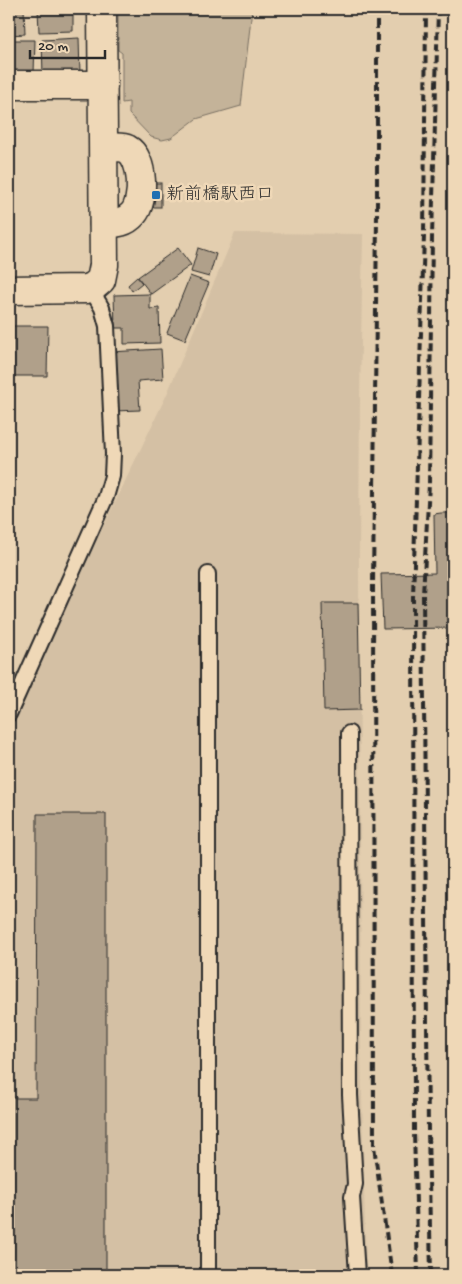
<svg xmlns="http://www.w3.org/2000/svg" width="462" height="1284" viewBox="0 0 462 1284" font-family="'Gochi Hand','Klee One',sans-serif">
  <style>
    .built { fill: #d4c0a4 }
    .green { fill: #c4b399; stroke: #786f62 }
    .building { fill: #b0a08a; stroke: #2b2b2b }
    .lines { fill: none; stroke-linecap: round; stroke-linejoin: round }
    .lane-casing { stroke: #2b2b2b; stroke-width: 18 }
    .street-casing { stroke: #2b2b2b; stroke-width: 31 }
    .secondary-casing { stroke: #2b2b2b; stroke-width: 31 }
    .lane { stroke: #efd8b7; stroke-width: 14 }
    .street { stroke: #efd8b7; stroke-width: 28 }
    .secondary { stroke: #efd8b7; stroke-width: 28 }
    .rail { stroke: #2b2b2b; stroke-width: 4; stroke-dasharray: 8 4; stroke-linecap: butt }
    .poi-dot { fill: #1f6fb2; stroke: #efd8b7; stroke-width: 2 }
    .labels { text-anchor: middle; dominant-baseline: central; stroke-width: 5; stroke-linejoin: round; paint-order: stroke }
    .poi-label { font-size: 18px; fill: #2b2b2b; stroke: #efd8b7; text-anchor: start }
  </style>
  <rect width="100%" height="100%" fill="#e3ceaf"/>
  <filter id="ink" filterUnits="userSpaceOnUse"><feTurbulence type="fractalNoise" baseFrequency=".02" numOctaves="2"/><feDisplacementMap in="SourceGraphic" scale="10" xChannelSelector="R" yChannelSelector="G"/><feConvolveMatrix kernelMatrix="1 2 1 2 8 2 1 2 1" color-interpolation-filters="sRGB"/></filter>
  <g filter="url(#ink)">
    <path class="built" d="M235 233 363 234 360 399 359 559 361 1051 366 1275H9V729L46 646 167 394Z"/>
    <path class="green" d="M118 9H252L241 106 196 119 171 138 162 140 151 137 129 114V102L122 103V53L118 50Z"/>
    <g class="building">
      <path d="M9 9H24L25 34 9 35Z"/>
      <path d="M38 9H73V31L39 32Z"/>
      <path d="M79 38 80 74 43 76 42 40Z"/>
      <path d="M9 40H35L34 73H9Z"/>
      <rect x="153" y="183" width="8" height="24"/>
      <path d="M178 248 191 265 151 294 138 277Z"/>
      <path d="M198 248 216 254 209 277 191 272Z"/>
      <path d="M190 276 209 283 185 340 167 333Z"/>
      <path d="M137 277 142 283 132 291 128 285Z"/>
      <path d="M150 294V309L159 308 160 343 124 344V328H115L114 295Z"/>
      <path d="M9 326H48L47 376H9Z"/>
      <path d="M161 349 163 379 138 381 140 410 114 411 111 352Z"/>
      <path d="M441 513H453V628L383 629 381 574 435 573 434 514Z"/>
      <path d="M322 603H358L360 710 324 711Z"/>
      <path d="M37 814H106V1275H9V1006V1098H36Z"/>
    </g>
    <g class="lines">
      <defs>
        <g id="lane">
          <path d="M208 574V1275"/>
          <path d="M9 714 106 497 112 476 113 454 107 326 102 308 95 296 98 284"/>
          <path d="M349 733 350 1095 355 1184 352 1197 357 1275"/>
        </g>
        <g id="street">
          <path d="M9 85H103"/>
          <path d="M104 148C111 148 121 146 127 149 144 158 145 201 133 214 125 223 116 223 104 224"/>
        </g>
        <path id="secondary" d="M9 290 87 289 94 286 101 280 104 265 102 9"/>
      </defs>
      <use href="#lane" class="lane-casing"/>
      <use href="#street" class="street-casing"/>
      <use href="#secondary" class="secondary-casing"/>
      <use href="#lane" class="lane"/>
      <use href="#street" class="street"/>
      <use href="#secondary" class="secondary"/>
      <g class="rail">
        <path d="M377 9V216L373 585 374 1146 392 1275"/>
        <path d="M418 1275 414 1132 413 597 424 235 426 9"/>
        <path d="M431 1275 428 1130 423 595 429 484 432 237 438 9"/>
      </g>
    </g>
  </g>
  <rect class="poi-dot" x="151" y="190" width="10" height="10" rx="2.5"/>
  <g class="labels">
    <g class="poi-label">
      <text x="166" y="195">新前橋駅西口</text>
    </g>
  </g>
  <rect width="462" height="1284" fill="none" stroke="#efd8b7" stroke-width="30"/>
  <rect x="15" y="15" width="432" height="1254" fill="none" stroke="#2b2b2b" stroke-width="2" filter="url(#ink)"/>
  <path d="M30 50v8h75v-8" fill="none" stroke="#2b2b2b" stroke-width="2.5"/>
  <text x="38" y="50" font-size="15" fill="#2b2b2b" stroke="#efd8b7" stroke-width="4" paint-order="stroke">20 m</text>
</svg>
